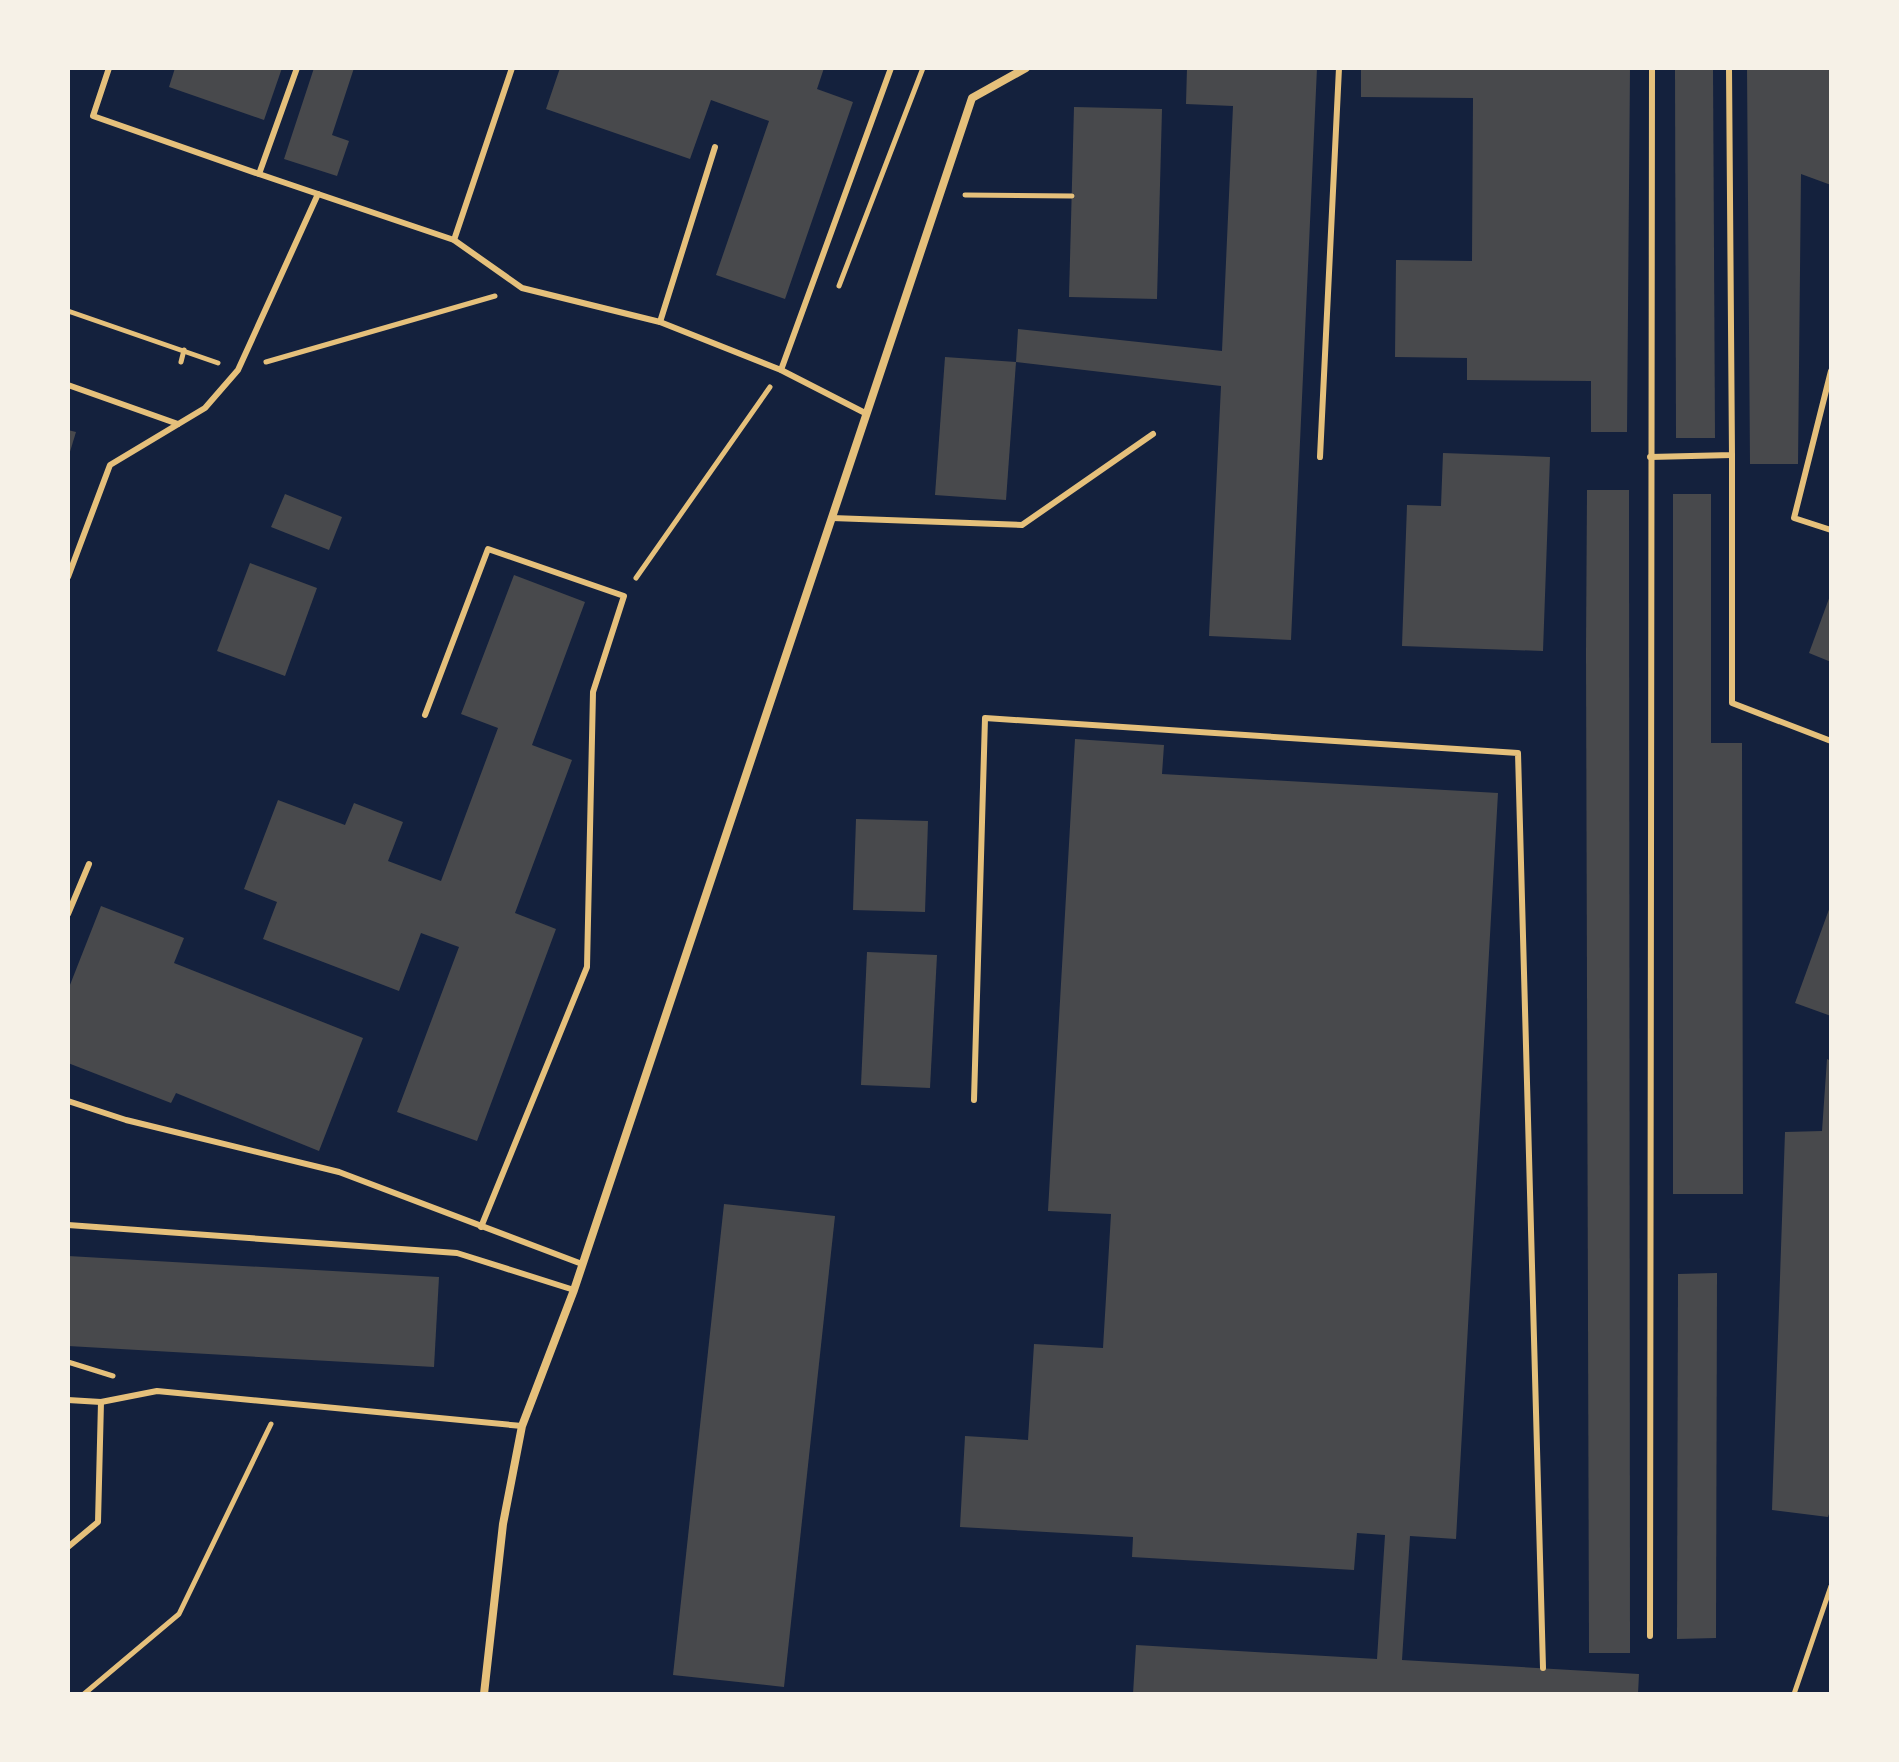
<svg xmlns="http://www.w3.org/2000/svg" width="1899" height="1762" viewBox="0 0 1899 1762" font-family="Montserrat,sans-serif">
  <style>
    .building { fill: #48494c }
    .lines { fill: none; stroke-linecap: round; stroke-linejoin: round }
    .path { stroke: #e5c07b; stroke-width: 5 }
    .service { stroke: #e5c07b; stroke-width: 6 }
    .minor { stroke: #e5c07b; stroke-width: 8 }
  </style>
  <rect width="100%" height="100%" fill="#14213d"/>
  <g class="building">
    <path d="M175 68H282L264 120 169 87Z"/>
    <path d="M314 68H354L332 135 349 141 337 176 284 159Z"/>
    <path d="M560 68H824L817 89 853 102 785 299 716 275 769 121 711 100 690 159 546 109Z"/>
    <path d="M1187 68H1317L1291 640 1209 636 1221 386 1016 362 1018 329 1222 351 1233 106 1186 104Z"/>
    <path d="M1361 68H1630L1627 432H1591V381L1467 380V358L1395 357 1396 260 1472 261 1473 98 1361 97Z"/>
    <path d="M1675 68H1713L1715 438H1676Z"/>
    <path d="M1747 68H1831V185L1801 174 1798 464H1750Z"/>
    <path d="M1074 107 1162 109 1157 299 1069 297Z"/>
    <path d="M945 357 1016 362 1006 500 935 495Z"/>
    <path d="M68 430 76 432 69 455H68Z"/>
    <path d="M1443 453 1550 457 1543 651 1402 646 1407 505 1441 506Z"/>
    <path d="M1587 490H1629L1630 1653H1589L1586 653Z"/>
    <path d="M285 494 342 517 329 550 271 527Z"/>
    <path d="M1673 494H1711V743H1742L1743 1194H1673Z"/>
    <path d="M250 563 317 588 285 676 217 651Z"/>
    <path d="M514 575 585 602 532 745 572 760 515 913 556 929 477 1141 397 1112 459 947 421 933 399 991 263 939 277 902 244 889 278 800 345 825 354 803 403 822 388 861 441 881 498 728 461 714Z"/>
    <path d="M1831 593V662L1809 653Z"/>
    <path d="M1075 739 1164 745 1162 774 1498 793 1456 1539 1410 1536 1402 1660 1639 1674 1638 1694H1133L1136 1645 1377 1659 1385 1535 1357 1533 1354 1570 1132 1557 1133 1537 960 1527 965 1436 1028 1440 1034 1344 1103 1348 1111 1214 1048 1211Z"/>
    <path d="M856 819 928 821 925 912 853 910Z"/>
    <path d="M1831 904V1016L1795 1003Z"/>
    <path d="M101 906 184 938 174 963 363 1038 319 1151 176 1093 171 1103 68 1063V990Z"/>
    <path d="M867 952 937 955 930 1088 861 1085Z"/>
    <path d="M1827 1059 1831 1061V1508L1828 1517 1772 1510 1785 1132 1822 1131Z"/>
    <path d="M724 1204 835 1216 784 1687 673 1675Z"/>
    <path d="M68 1256 439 1277 434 1367 68 1346Z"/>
    <path d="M1717 1273 1716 1638 1677 1639 1678 1274Z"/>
  </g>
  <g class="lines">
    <g class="path">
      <path d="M965 195 1072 196"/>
      <path d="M839 286 923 68"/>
      <path d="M68 311 218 363"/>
      <path d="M181 362 184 350"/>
      <path d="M266 362 495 296"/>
      <path d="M636 578 770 387"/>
      <path d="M68 1362 113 1376"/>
      <path d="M84 1694 179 1614 271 1424"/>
      <path d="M1794 1694 1831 1586"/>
    </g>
    <g class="service">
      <path d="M109 68 93 116 259 174"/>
      <path d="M318 194 454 240 522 288 660 322 781 370 867 414"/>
      <path d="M454 240 512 68"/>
      <path d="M660 322 715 147"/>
      <path d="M781 370 891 68"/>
      <path d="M1831 371 1794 518 1831 530"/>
      <path d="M68 385 178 424"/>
      <path d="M1732 455V703L1831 741"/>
      <path d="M1320 457 1339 68"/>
      <path d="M1650 457 1732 455 1729 68"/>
      <path d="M832 518 1022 525 1153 434"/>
      <path d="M68 577 110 465 205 408 238 370 318 194 259 174 297 68"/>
      <path d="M425 715 488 549 624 596 593 692 587 967 481 1227"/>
      <path d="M68 914 89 864"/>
      <path d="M974 1100 985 718 1518 753 1543 1668"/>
      <path d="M68 1101 126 1120 339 1172 582 1264"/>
      <path d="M68 1225 457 1253 574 1290"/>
      <path d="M68 1400 101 1402 157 1391 522 1426"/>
      <path d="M68 1547 98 1522 101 1402"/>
      <path d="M1650 1636 1652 68"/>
    </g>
    <path class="minor" d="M484 1694 503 1524 522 1426 574 1290 972 98 1026 68"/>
  </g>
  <rect width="1899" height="1762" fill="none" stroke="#f6f1e7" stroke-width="140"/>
</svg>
